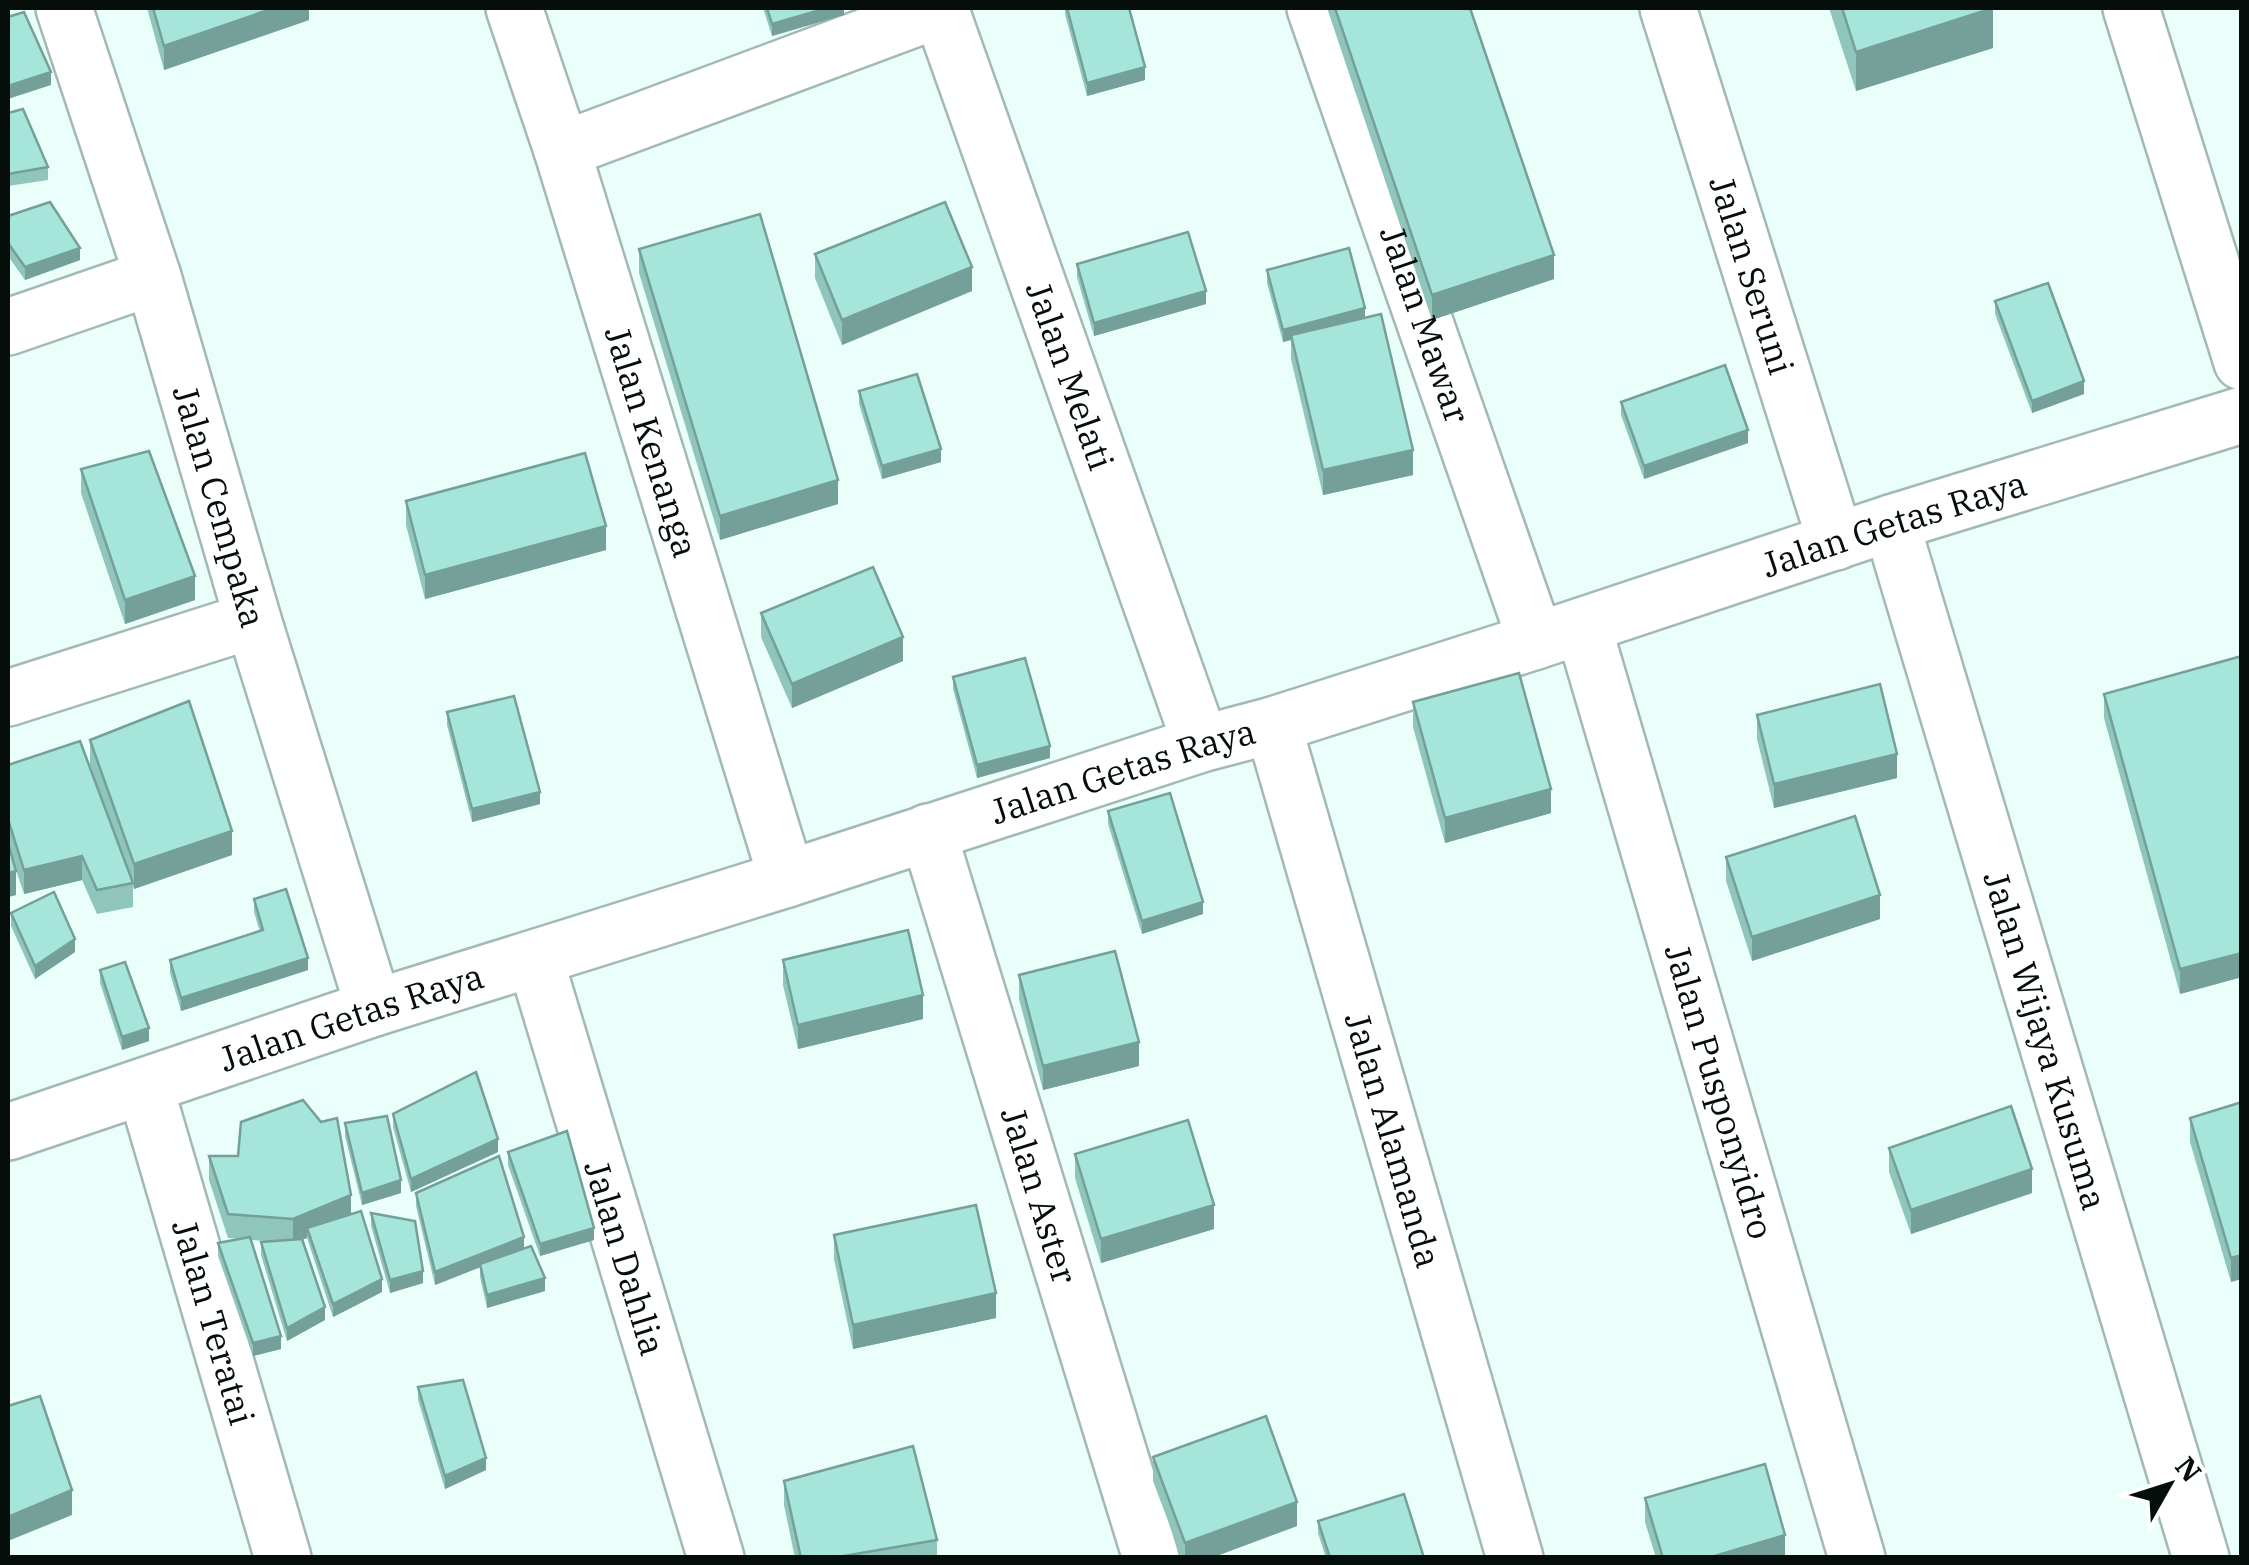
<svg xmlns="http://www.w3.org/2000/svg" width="2249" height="1565" viewBox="0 0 2249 1565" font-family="'IBM Plex Serif',serif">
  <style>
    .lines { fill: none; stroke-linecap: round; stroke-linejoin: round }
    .street-casing { stroke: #a2b9b5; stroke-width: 60 }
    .street { stroke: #fff; stroke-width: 55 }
    .wall { fill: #8fc5bb }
    .shaded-wall { fill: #74a099 }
    .building { fill: #a6e5da; stroke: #74a099; stroke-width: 2.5 }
    .labels { text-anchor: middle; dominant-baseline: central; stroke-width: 8; stroke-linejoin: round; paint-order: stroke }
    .street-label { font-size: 35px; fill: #060e0c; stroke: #fff }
  </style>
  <rect width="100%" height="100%" fill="#eafefa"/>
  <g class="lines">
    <defs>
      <g id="street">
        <path id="s1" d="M64 8 153 277 253 620 374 1008"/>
        <path id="s2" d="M514 8 562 150 787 879"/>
        <path id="s3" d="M940 8 1201 744"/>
        <path id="s4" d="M1315 8 1536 641"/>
        <path id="s5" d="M1668 8 1836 542"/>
        <path d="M2131 8 2242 362"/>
        <path d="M562 150 943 8"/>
        <path d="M8 327 153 277"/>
        <path id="s6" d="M1891 523 2201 1558"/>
        <path id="s7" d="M1583 626 1857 1558"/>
        <path d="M8 698 253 620"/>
        <path id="s8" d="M1273 725 1515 1558"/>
        <path id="s9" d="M928 832 1151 1558"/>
        <path id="s10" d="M535 959 716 1558"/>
        <path id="s11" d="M145 1087 283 1558"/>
        <path id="s12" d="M8 1132 374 1008 787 879 1201 744 1273 725 1536 641 1891 523 2242 415"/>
      </g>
    </defs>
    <use href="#street" class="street-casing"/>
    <use href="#street" class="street"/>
  </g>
  <g class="wall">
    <path d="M147 8H309V20L164 70Z"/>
    <path d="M763 8H844V15L772 36Z"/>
    <path d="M1065 8H1129L1145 80 1087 96 1065 14Z"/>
    <path d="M1327 8H1470L1554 279 1432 320Z"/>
    <path d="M1829 8H1993V48L1856 91Z"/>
    <path d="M8 113 48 167V180L8 186Z"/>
    <path d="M8 216 80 260 25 280 8 256Z"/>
    <path d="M639 249 838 504 720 540 639 273Z"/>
    <path d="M815 254 972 291 842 345 815 278Z"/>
    <path d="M1077 264 1206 304 1094 336 1077 277Z"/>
    <path d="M1267 270 1365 317 1413 475 1323 495 1291 359V340L1283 342 1267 283Z"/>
    <path d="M1995 301 2084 394 2032 413 1995 314Z"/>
    <path d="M859 391 941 462 882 479 859 404Z"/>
    <path d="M1621 402 1748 443 1644 479 1621 415Z"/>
    <path d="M81 469 195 600 125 624 81 493Z"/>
    <path d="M406 501 606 550 425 599 406 525Z"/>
    <path d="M761 613 903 661 792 708 761 637Z"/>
    <path d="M2242 656V977L2180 994 2104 718V694Z"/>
    <path d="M953 677 1050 758 977 778 953 689Z"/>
    <path d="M1413 702 1551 813 1445 843 1413 727Z"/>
    <path d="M447 712 540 804 472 822 447 725Z"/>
    <path d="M1757 715 1897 778 1774 808 1757 739Z"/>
    <path d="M90 740 232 855 134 889 133 886V907L97 914 82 880 24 894 8 846 16 895 8 897V765L113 831 90 764Z"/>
    <path d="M1108 811 1203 914 1142 934 1108 824Z"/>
    <path d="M1726 857 1880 919 1752 961 1726 881Z"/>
    <path d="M254 899 308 970 181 1011 170 973V960L260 932 254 912Z"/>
    <path d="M11 913 75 952 35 979 11 926Z"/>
    <path d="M783 960 923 1019 798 1049 783 985Z"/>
    <path d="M100 970 149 1041 122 1050 100 983Z"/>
    <path d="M1019 975 1139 1066 1043 1090 1019 999Z"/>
    <path d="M2242 1102 2231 1282 2190 1142V1118Z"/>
    <path d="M393 1114 498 1152 411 1192 393 1127Z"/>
    <path d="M345 1123 401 1193 362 1205 345 1136Z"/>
    <path d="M1889 1148 2032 1193 1911 1234 1889 1172Z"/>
    <path d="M508 1152 594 1240 540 1256 508 1165Z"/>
    <path d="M1075 1154 1214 1229 1101 1263 1075 1178Z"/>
    <path d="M209 1156 351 1214 382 1292 333 1317 307 1238 302 1240 325 1320 287 1341 261 1255V1242L270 1241 251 1240 281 1349 253 1356 218 1256V1243L241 1239 228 1238 209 1180Z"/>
    <path d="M416 1193 524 1248 545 1291 487 1308 480 1277V1267L435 1285 416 1206Z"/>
    <path d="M371 1213 423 1283 390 1293 371 1226Z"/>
    <path d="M834 1235 996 1318 853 1349 834 1259Z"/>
    <path d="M418 1387 486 1470 445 1489 418 1400Z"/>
    <path d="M1153 1457 1297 1526 1211 1558H1182L1153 1481Z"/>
    <path d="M784 1481 937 1540V1558H795L784 1505Z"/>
    <path d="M1645 1498 1785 1558H1656L1645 1522Z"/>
    <path d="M1318 1521 1424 1558H1326L1318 1533Z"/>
  </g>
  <g class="shaded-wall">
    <path d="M274 8H309V20L164 70V46Z"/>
    <path d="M827 8H844V15L772 36V24Z"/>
    <path d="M1993 8V48L1856 91V52Z"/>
    <path d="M1145 67V80L1087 96V83Z"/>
    <path d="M51 72V85L8 99V86Z"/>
    <path d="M80 248V260L25 280V267Z"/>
    <path d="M1554 255V279L1432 320V295Z"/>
    <path d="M972 267V291L842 345V320Z"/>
    <path d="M1206 291V304L1094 336V323Z"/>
    <path d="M1365 308V321L1291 335V340L1283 342V330Z"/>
    <path d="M2084 381V394L2032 413V401Z"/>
    <path d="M1748 430V443L1644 479V466Z"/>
    <path d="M941 449V462L882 479V466Z"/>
    <path d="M1413 450V475L1323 495V470Z"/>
    <path d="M838 480V504L720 540V516Z"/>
    <path d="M606 526V550L425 599V575Z"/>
    <path d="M195 576V600L125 624V600Z"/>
    <path d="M903 637V661L792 708V684Z"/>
    <path d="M1050 746V758L977 778V765Z"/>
    <path d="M1897 754V778L1774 808V784Z"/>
    <path d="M1551 789V813L1445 843V818Z"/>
    <path d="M540 792V804L472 822V809Z"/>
    <path d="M232 831V855L134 889V864Z"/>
    <path d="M82 856V880L24 894V870Z"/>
    <path d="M16 871V895L8 897V873Z"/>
    <path d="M1880 895V919L1752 961V937Z"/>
    <path d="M1203 902V914L1142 934V921Z"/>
    <path d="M75 939V952L35 979V966Z"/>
    <path d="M2242 953V977L2180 994V969Z"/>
    <path d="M308 958V970L181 1011V998Z"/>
    <path d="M923 995V1019L798 1049V1025Z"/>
    <path d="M149 1028V1041L122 1050V1037Z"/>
    <path d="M1139 1042V1066L1043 1090V1066Z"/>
    <path d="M498 1139V1152L411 1192V1179Z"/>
    <path d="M2032 1169V1193L1911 1234V1210Z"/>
    <path d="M401 1180V1193L362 1205V1193Z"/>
    <path d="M351 1195V1219L307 1228V1238L293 1243V1219Z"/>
    <path d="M1214 1205V1229L1101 1263V1239Z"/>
    <path d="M594 1228V1240L540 1256V1244Z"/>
    <path d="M524 1237V1250L435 1285V1272Z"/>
    <path d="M2242 1255V1279L2231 1282V1258Z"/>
    <path d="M423 1271V1283L390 1293V1280Z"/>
    <path d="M545 1278V1291L487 1308V1295Z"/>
    <path d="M382 1279V1292L333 1317V1304Z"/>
    <path d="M996 1293V1318L853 1349V1325Z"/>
    <path d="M325 1307V1320L287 1341V1328Z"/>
    <path d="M281 1336V1349L253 1356V1343Z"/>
    <path d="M486 1458V1470L445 1489V1476Z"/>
    <path d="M72 1490V1515L8 1541V1517Z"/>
    <path d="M1297 1502V1526L1211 1558H1185V1543Z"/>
    <path d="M1785 1535V1558H1708Z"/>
  </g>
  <g class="building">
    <path d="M153 8H274L164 46Z"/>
    <path d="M767 8H827L772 24Z"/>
    <path d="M1067 8H1129L1145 67 1087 83Z"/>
    <path d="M1335 8H1470L1554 255 1432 295Z"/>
    <path d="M1842 8H1993L1856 52Z"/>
    <path d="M24 12 51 72 8 86V17Z"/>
    <path d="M23 109 48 167 8 174V113Z"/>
    <path d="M50 202 80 248 25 267 8 243V216Z"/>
    <path d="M945 202 972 267 842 320 815 254Z"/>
    <path d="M760 214 838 480 720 516 639 249Z"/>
    <path d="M1188 232 1206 291 1094 323 1077 264Z"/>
    <path d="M1349 248 1365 308 1283 330 1267 270Z"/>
    <path d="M2048 283 2084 381 2032 401 1995 301Z"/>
    <path d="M1381 314 1413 450 1323 470 1291 335Z"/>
    <path d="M1725 365 1748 430 1644 466 1621 402Z"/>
    <path d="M917 374 941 449 882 466 859 391Z"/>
    <path d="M149 451 195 576 125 600 81 469Z"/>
    <path d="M585 453 606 526 425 575 406 501Z"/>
    <path d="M873 567 903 637 792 684 761 613Z"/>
    <path d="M2242 656V953L2180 969 2104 694Z"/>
    <path d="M1025 658 1050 746 977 765 953 677Z"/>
    <path d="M1519 673 1551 789 1445 818 1413 702Z"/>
    <path d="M1880 684 1897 754 1774 784 1757 715Z"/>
    <path d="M514 696 540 792 472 809 447 712Z"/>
    <path d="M189 701 232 831 134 864 90 740Z"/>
    <path d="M80 741 133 883 97 890 82 856 24 870 8 819V765Z"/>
    <path d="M1170 793 1203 902 1142 921 1108 811Z"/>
    <path d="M1855 816 1880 895 1752 937 1726 857Z"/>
    <path d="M8 843 16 871 8 873Z"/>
    <path d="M286 889 308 958 181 998 170 960 263 930 254 899Z"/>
    <path d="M54 892 75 939 35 966 11 913Z"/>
    <path d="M908 930 923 995 798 1025 783 960Z"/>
    <path d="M1115 951 1139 1042 1043 1066 1019 975Z"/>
    <path d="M125 962 149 1028 122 1037 100 970Z"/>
    <path d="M476 1072 498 1139 411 1179 393 1114Z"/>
    <path d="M303 1100 321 1122 337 1118 351 1195 293 1219 228 1214 209 1156H238L241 1122Z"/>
    <path d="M2242 1102V1255L2231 1258 2190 1118Z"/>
    <path d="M2011 1106 2032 1169 1911 1210 1889 1148Z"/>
    <path d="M387 1116 401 1180 362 1193 345 1123Z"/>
    <path d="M1188 1120 1214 1205 1101 1239 1075 1154Z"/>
    <path d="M567 1131 594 1228 540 1244 508 1152Z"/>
    <path d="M499 1156 524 1237 435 1272 416 1193Z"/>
    <path d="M976 1205 996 1293 853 1325 834 1235Z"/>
    <path d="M361 1211 382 1279 333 1304 307 1228Z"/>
    <path d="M371 1213 415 1221 423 1271 390 1280Z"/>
    <path d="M250 1237 281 1336 253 1343 218 1243Z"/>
    <path d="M302 1239 325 1307 287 1328 261 1242Z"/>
    <path d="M531 1246 545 1278 487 1295 480 1264Z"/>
    <path d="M463 1380 486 1458 445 1476 418 1387Z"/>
    <path d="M40 1396 72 1490 8 1517V1406Z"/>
    <path d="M1266 1416 1297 1502 1185 1543 1153 1457Z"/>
    <path d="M913 1446 937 1540 832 1558H801L784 1481Z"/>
    <path d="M1765 1464 1785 1535 1708 1558H1663L1645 1498Z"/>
    <path d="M1404 1494 1424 1558H1330L1318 1521Z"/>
  </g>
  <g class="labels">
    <g class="street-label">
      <text stroke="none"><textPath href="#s5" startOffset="280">Jalan Seruni</textPath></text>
      <text stroke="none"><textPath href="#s4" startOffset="335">Jalan Mawar</textPath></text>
      <text stroke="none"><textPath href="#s3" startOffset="390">Jalan Melati</textPath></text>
      <text stroke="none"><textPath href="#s2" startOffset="455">Jalan Kenanga</textPath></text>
      <text stroke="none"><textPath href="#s1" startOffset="522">Jalan Cempaka</textPath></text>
      <text stroke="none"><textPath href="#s12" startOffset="1982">Jalan Getas Raya</textPath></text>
      <text stroke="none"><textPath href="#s12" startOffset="1172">Jalan Getas Raya</textPath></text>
      <text stroke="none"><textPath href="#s12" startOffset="362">Jalan Getas Raya</textPath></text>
      <text stroke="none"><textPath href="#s6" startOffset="540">Jalan Wijaya Kusuma</textPath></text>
      <text stroke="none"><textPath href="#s7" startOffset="485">Jalan Pusponyidro</textPath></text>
      <text stroke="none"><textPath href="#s8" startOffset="432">Jalan Alamanda</textPath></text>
      <text stroke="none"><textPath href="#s9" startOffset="380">Jalan Aster</textPath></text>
      <text stroke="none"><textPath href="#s10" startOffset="312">Jalan Dahlia</textPath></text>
      <text stroke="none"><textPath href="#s11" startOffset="245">Jalan Teratai</textPath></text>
    </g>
  </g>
  <rect width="2249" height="1565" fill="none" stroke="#060e0c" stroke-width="20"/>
  <g transform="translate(2169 1485) rotate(51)" stroke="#ffffff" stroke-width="8" paint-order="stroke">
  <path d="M0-8L18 38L0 25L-18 38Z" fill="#060e0c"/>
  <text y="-15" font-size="28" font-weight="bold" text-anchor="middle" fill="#060e0c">N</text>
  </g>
</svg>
